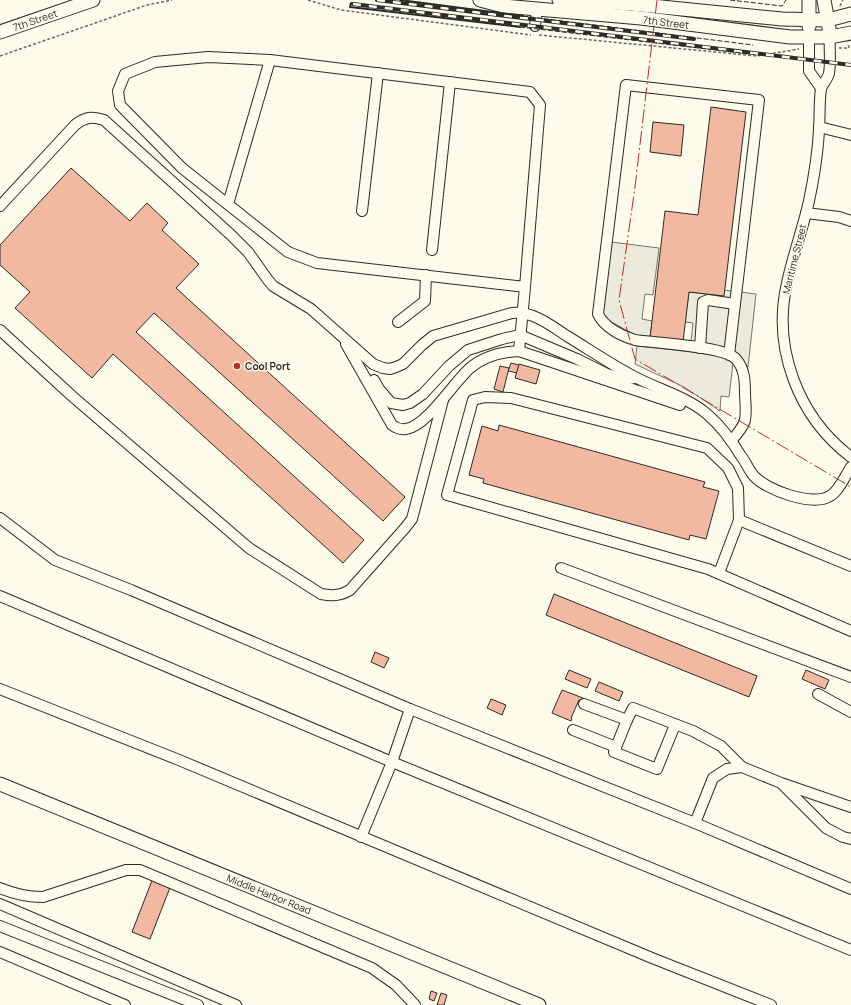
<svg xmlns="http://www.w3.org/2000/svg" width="851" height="1005" viewBox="0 0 851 1005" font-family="Manrope,sans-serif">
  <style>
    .parking { fill: #eceadb; stroke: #74746e }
    .building { fill: #f2b8a0; stroke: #2b2b2b }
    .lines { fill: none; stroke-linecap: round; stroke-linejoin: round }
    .minor-casing { stroke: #2b2b2b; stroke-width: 12 }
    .major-casing { stroke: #2b2b2b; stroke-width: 15 }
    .path { stroke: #6a6964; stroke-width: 1.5; stroke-dasharray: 3 2; stroke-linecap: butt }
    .minor { stroke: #fdfbea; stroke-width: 10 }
    .major { stroke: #fdfbea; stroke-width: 13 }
    .rail-casing { stroke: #2b2b2b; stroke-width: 4 }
    .rail { stroke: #fdfbea; stroke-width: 2.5; stroke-dasharray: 8; stroke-linecap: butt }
    .fence { stroke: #2b2b2b; stroke-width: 1; stroke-dasharray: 5 2; stroke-linecap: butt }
    .wall { stroke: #2b2b2b; stroke-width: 2 }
    .power { stroke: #c62828; stroke-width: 1; stroke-dasharray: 14 3 2 3; stroke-linecap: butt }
    .poi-dot { fill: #c62828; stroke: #fdfbea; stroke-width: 1.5 }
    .labels { text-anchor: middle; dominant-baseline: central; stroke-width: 3; stroke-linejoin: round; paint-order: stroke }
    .street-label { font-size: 10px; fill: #2b2b2b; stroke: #fdfbea }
    .poi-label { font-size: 10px; font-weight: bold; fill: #2b2b2b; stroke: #fdfbea; text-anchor: start }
  </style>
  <rect width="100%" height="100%" fill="#fdfbea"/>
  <g class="parking">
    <path d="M611 242 659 248 653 295 645 294 642 319 652 321 650 338 637 336 606 319 603 314V309Z"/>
    <path d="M724 290 756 294 748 367 737 353 727 347 691 342 693 323 685 322 689 292 723 296Z"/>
    <path d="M637 346 721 355 733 363 729 397 721 396 720 411 684 387 635 364Z"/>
  </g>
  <g class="building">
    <path d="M711 107 746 112 724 296 689 292 683 342 650 338 665 211 698 215Z"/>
    <path d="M653 122 684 125 681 156 650 152Z"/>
    <path d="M71 168 130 221 147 203 168 223 162 230 199 264 176 288 405 497 383 521 154 313 136 332 364 540 343 563 113 354 92 378 15 308 30 292 0 265V245Z"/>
    <path d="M511 363 519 365 517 373 508 371Z"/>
    <path d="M519 364 540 370 536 384 515 378Z"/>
    <path d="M500 366 509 368 503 392 494 389Z"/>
    <path d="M499 425 705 482 703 487 719 491 706 539 690 535 689 540 483 483 484 479 469 475 482 426 498 431Z"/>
    <path d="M554 594 757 676 749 697 546 615Z"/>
    <path d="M375 652 389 658 384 668 371 662Z"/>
    <path d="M569 670 591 679 587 688 565 679Z"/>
    <path d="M806 670 829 680 825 689 802 679Z"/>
    <path d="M599 682 623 692 619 701 595 691Z"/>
    <path d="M562 690 583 698 582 701 579 700 571 718 572 719 571 721 552 713Z"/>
    <path d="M491 699 506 705 502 715 487 708Z"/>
    <path d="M153 878 171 885 150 939 132 932Z"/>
    <path d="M431 991 437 993 434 1001 429 999Z"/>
    <path d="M441 993 447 995 444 1005H437Z"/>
  </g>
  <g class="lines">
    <defs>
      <g id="minor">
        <path d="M535 26 537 9"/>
        <path d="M809 37V71L821 88"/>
        <path d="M830 37C829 49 831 62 829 73 828 79 822 84 821 89 819 102 820 116 819 129 818 153 814 177 809 201 803 228 793 255 787 283 772 348 798 417 851 457"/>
        <path d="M819 127 851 135"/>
        <path d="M228 204 270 60"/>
        <path d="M0 206 75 125C85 117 92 116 104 120L230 234 248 252 268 280 273 286 311 309 373 364 383 368 390 369 396 367 403 364 422 345 433 336 512 313C533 311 550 325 567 336 590 350 613 366 637 378 660 390 687 397 707 414 720 425 732 441 741 456 746 462 749 471 754 476 766 490 813 507 830 496 839 491 845 476 851 467"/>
        <path d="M362 211 378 73"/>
        <path d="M806 213 839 217 851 221"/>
        <path d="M432 250 450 82"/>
        <path d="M398 322 425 301 426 275"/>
        <path d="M0 330 72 396 249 548 321 594C332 596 340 596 350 590L405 528 412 519 443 400"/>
        <path d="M346 344 392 425C396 428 400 430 406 429 427 426 454 382 470 368 483 357 501 352 519 351L680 405"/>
        <path d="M700 348 703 302 708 300 735 304"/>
        <path d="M519 351 525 287 540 105 530 92 270 60 208 57 155 62 125 74 118 91 120 105 182 168 288 252 317 263 525 287"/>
        <path d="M729 355 759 100 626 85 598 314C604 327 621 336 635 340 654 343 725 346 736 359 745 369 745 382 745 394 746 419 749 421 731 441"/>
        <path d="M374 380 379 389 391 403 403 405 410 403 423 394 449 366 468 350 502 339 520 335 577 359 607 374 626 379 636 378"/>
        <path d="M0 518 55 560 131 590 410 709 695 823 851 889"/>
        <path d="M739 520 738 488 728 468 707 448 511 398 485 397 473 400 447 495 708 569 851 631"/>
        <path d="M561 568 851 677"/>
        <path d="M719 573 739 520 851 566"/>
        <path d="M0 596 392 762 851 950"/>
        <path d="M0 689 179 760 652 958 771 1005"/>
        <path d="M818 694 851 712"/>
        <path d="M584 704 627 720 633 708 693 731 721 746 742 767"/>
        <path d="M627 720 614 752 657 769 675 725"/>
        <path d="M573 730 616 747"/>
        <path d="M783 785 826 828 843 837 851 839"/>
        <path d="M695 823 713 778 727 769 742 767 781 783 851 807"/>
        <path d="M361 837 392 762 410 709"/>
        <path d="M0 888C14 894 28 897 43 897L126 870H140L372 968 396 985 415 1005"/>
        <path d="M0 904 236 1005"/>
        <path d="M0 926 198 1005"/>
        <path d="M0 952 125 1005"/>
      </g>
      <g id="major">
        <path d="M480 0 503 6 641 18 790 37H830L851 33"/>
        <path d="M559 0 632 4 782 19 828 20 851 14"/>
        <path d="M809 0V27"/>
        <path d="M824 0 829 28"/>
        <path d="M0 32 93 0"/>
        <path d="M0 784 539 1005"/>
      </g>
    </defs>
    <use href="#minor" class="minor-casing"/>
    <use href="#major" class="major-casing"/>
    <g class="path">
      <path d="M308 0 341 10 531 35"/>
      <path d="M840 6 843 0"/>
      <path d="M539 35 757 56 799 49"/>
      <path d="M839 48H849L848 44"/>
      <path d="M0 56 147 5 172 0"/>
    </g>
    <use href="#minor" class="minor"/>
    <use href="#major" class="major"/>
    <defs>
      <g id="rail">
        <path d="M377 0 694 39"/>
        <path d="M353 4 851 65"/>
      </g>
    </defs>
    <use href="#rail" class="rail-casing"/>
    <use href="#rail" class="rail"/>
    <g class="fence">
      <path d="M730 0 782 6 786 0"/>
      <path d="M523 16 753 45"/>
      <path d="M520 27 750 54"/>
    </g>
    <g class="wall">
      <path d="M400 0 523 16"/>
      <path d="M351 3 350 7 520 27"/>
    </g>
    <path class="power" d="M657 0 635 187 619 300 635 359 851 487"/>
  </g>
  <circle class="poi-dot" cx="237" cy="366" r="4"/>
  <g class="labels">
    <g class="street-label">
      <text transform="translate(35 20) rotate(-19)">7th Street</text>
      <text transform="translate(666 22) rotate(7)">7th Street</text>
      <text transform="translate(794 259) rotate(-76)">Maritime Street</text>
      <text transform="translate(269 894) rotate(22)">Middle Harbor Road</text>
    </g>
    <g class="poi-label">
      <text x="245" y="366">Cool Port</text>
    </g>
  </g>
</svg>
